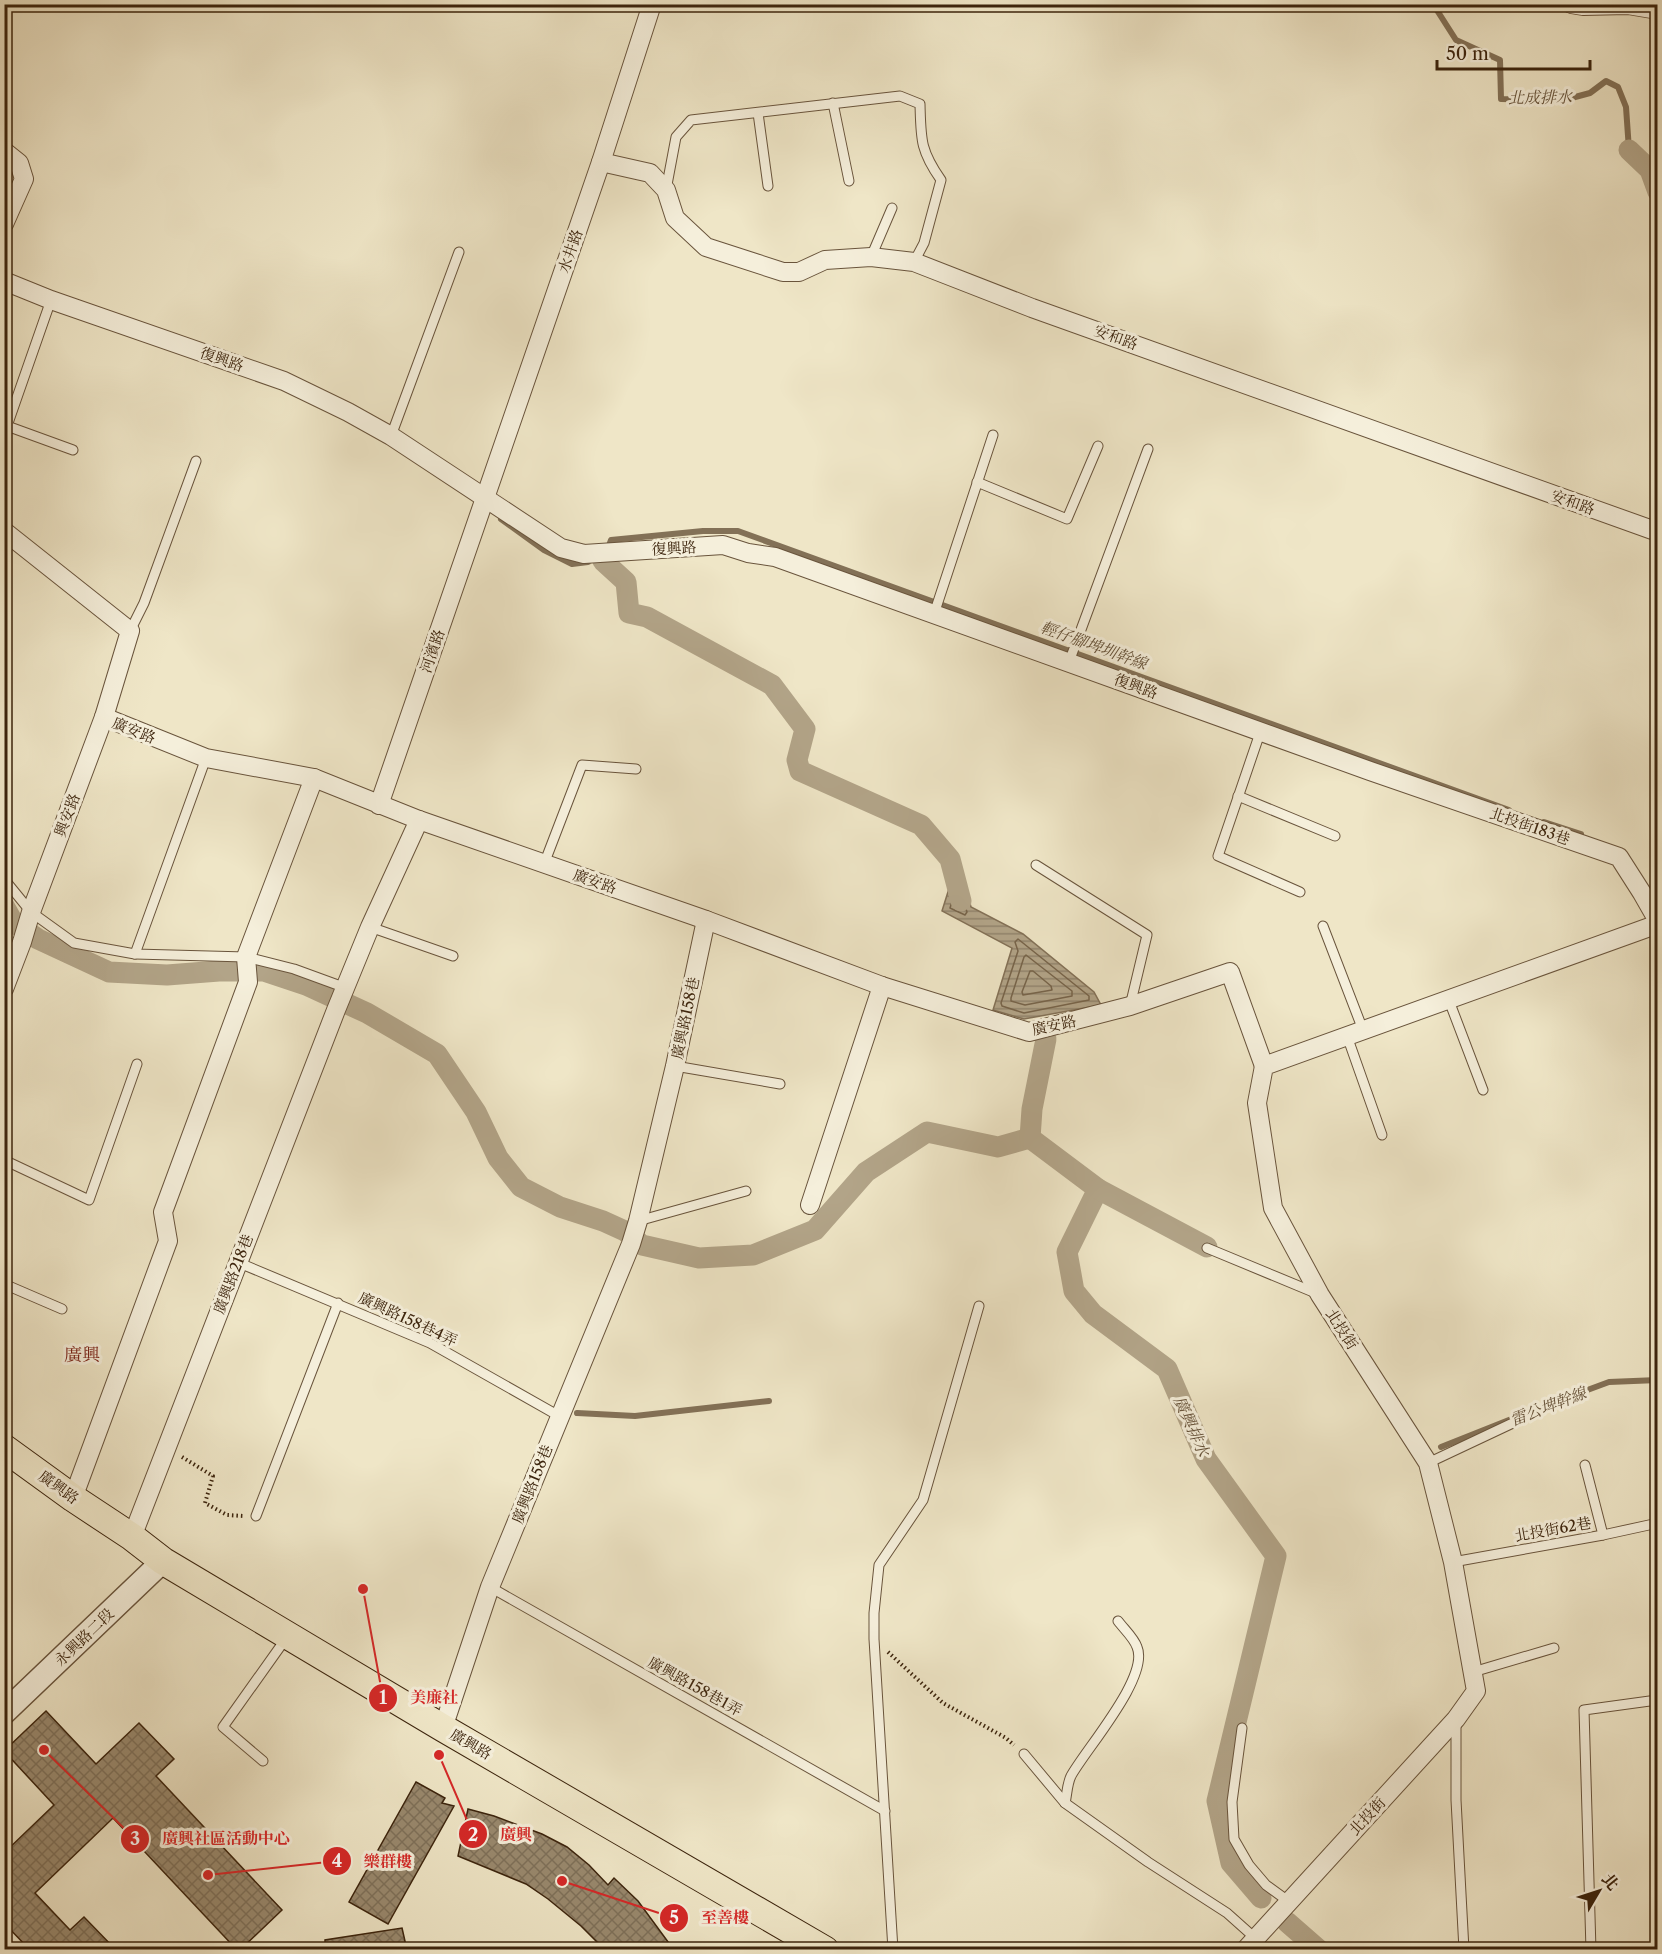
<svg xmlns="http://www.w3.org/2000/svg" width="1662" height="1954" viewBox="0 0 1662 1954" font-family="'Libre Caslon Text','Noto Serif TC',serif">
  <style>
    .water { fill: url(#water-rules); stroke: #837157; stroke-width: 1.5 }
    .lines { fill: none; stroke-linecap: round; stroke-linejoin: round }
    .shore { stroke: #77644a; stroke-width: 1.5 }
    .stream { stroke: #837157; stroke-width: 6 }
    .canal { stroke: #b2a488; stroke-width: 21 }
    .building { fill: url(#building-cross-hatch); stroke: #3c240d; stroke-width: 1.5 }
    .service-casing { stroke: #69543c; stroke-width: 11 }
    .minor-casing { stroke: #69543c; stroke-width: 20 }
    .tertiary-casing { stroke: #69543c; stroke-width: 25 }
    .primary-casing { stroke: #3c240d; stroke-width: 29 }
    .path { stroke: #3c240d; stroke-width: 4; stroke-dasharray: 1.5 3; stroke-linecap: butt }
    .service { stroke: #f5efdb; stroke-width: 9 }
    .minor { stroke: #f5efdb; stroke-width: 18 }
    .tertiary { stroke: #f5efdb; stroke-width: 22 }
    .primary { stroke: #efe6c7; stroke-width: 27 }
    .labels { text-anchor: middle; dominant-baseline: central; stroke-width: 6; stroke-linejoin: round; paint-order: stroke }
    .street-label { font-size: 15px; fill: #3c240d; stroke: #f5efdb }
    .water-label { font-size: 16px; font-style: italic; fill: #655138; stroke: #f5efdb }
    .quarter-label { font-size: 18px; fill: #7a1f14; stroke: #f5efdb }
    .leader { fill: none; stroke: #d62828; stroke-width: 2 }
    .callout-dot { fill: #d62828; stroke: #f5efdb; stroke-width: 2 }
    .mark-label { font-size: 18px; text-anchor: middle; font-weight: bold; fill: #fff }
    .callout-label { font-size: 16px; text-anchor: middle; font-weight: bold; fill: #d62828; stroke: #f5efdb; stroke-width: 6; stroke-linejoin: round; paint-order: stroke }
  </style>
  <defs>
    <pattern id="water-rules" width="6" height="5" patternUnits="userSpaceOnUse" patternTransform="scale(1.5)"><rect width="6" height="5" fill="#b2a488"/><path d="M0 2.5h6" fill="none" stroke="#92856e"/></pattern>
    <pattern id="building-cross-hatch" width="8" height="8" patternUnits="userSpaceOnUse" patternTransform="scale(1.5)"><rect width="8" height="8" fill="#99896e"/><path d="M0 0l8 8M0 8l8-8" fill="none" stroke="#7e7059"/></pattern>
  </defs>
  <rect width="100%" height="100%" fill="#efe6c7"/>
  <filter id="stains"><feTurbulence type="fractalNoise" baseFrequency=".00333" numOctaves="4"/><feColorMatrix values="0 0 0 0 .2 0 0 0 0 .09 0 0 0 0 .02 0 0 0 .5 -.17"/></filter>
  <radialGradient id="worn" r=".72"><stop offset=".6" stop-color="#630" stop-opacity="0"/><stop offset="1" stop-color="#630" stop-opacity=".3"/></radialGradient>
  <path class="water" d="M958 860 971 907 1023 934 1094 992 1101 1005 1024 1019 993 1010 1012 948 942 911Z"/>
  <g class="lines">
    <g class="shore">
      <path d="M956 889 960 891 967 912 965 915 950 908Z"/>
      <path d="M1018 939 1089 996V1000L1024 1013 1002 1006 1001 1003 1018 951 1015 942Z"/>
      <path d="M1026 955 1072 991V996L1025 1005 1011 1001V998L1024 957Z"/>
      <path d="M1030 971H1033L1051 986 1052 990 1023 995 1022 992Z"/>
    </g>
    <g class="stream">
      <path d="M1433 4 1456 40 1500 60 1501 99 1564 100 1590 93 1606 81 1618 87 1626 107 1629 150"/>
      <path d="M501 519 544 550 572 564 588 562"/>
      <path d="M607 551 611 540 703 531H738L1509 810"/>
      <path d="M1544 822 1581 834"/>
      <path d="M1528 1412 1609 1382 1658 1380"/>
      <path d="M577 1413 635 1416 769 1401"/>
      <path d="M1441 1447 1519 1416"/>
    </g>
    <g class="canal">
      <path d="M1629 150 1650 170 1658 192"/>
      <path d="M603 561 626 582 629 613 647 617 772 685 805 729 797 760 800 771 921 825 950 859 961 901"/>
      <path d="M4 906 13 922 38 939 109 972 167 975 219 971H264L306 985 367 1013 437 1054 476 1112 498 1158 521 1187 560 1207 603 1221 625 1231 642 1245 699 1258 753 1255 815 1230 866 1172 927 1132 998 1147 1030 1138"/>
      <path d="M1030 1138 1098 1189 1067 1252 1074 1291 1093 1314 1167 1369 1206 1459 1276 1556 1217 1801 1231 1863 1261 1898"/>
      <path d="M1030 1138 1032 1109 1046 1039"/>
      <path d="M1098 1189 1207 1247"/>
      <path d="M1287 1922 1319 1950"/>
    </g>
  </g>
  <g class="building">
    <path d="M46 1711 96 1764 139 1723 174 1759 156 1776 282 1910 240 1950H237L113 1818 35 1893 70 1930 84 1917 116 1950H30L4 1923V1853L54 1805 4 1751Z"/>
    <path d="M416 1782 445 1798 442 1803 454 1806 388 1924 349 1902Z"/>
    <path d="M468 1809 494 1816 542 1834 567 1847 589 1865 608 1885 614 1878 638 1901 674 1950H605L581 1926 548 1899 526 1884 458 1856Z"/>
    <path d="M402 1928 407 1950H325V1940Z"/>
  </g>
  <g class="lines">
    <defs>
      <g id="service">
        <path d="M833 103 849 181"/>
        <path d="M758 113 768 186"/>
        <path d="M666 190 676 137 691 120 900 96 920 104C921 139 920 150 941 180L924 243 914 262"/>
        <path d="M871 257 892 208"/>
        <path d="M51 300 7 426 73 450"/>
        <path d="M391 436 459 252"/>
        <path d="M977 482 1067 519 1098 446"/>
        <path d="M934 614 993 435"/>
        <path d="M130 631 144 603 196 461"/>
        <path d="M1069 662 1148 449"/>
        <path d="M1261 730 1218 856 1300 892"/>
        <path d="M1238 796 1335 836"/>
        <path d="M544 864 582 765 636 769"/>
        <path d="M1036 865 1147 935 1130 1006"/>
        <path d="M4 879 31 912 74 943 135 954 246 957 294 969 346 988"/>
        <path d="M1323 926 1363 1030"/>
        <path d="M370 927 453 956"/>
        <path d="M135 954 206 758"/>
        <path d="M1448 998 1483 1090"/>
        <path d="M1347 1036 1382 1135"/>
        <path d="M675 1066 780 1084"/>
        <path d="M4 1160 89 1200 137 1064"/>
        <path d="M638 1221 746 1191"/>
        <path d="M1207 1248 1318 1294"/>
        <path d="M237 1262 430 1343 559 1416"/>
        <path d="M4 1284 62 1309"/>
        <path d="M1428 1463 1532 1414"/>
        <path d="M1585 1465 1603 1535"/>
        <path d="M256 1516 338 1303"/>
        <path d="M1453 1562 1603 1535 1658 1523"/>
        <path d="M490 1587 885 1811"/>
        <path d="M1118 1621C1124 1629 1134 1638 1137 1647 1150 1677 1085 1750 1071 1776 1067 1784 1067 1795 1065 1803L1148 1862 1227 1913 1255 1938"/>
        <path d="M1473 1672 1554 1648"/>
        <path d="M1456 1721V1800L1464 1950"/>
        <path d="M1242 1728 1232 1802 1234 1839 1249 1865 1266 1885 1288 1901"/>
        <path d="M1024 1754 1065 1803"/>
        <path d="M263 1761 223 1727 287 1637"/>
        <path d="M893 1950 874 1639V1613L879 1565 923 1500 979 1306"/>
        <path d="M1591 1950 1584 1710 1657 1700"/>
      </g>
      <g id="minor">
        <path d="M1571 4 1583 6 1628 5 1658 10"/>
        <path d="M4 151 19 163 24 179 4 224"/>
        <path d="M601 162 650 173 666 190 675 218 706 247 783 272H799L825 260 871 257 914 262 1032 308 1658 532"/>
        <path d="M4 281 51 300 284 381 348 412 391 436 561 548 584 554 723 545 748 553 775 557 1370 771 1619 857 1642 893 1658 921"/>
        <path d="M4 531 130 631 104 717 31 912 22 942 4 989"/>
        <path d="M104 717 206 758 314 778 419 820 706 920 882 986 1029 1032 1130 1006 1230 972 1264 1066"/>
        <path d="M379 805 601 162 652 4"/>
        <path d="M810 1205 882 986"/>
        <path d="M73 1498 168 1241 163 1212 248 982 246 957 314 778"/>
        <path d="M132 1537 336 1010 370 927 419 820"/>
        <path d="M443 1728 490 1587 631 1244 638 1221 675 1066 706 920"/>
        <path d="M1245 1950 1456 1719 1476 1691 1453 1562 1428 1463 1320 1295 1273 1208 1257 1103 1264 1066 1658 924"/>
      </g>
      <path id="tertiary" d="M4 1713 163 1561"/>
      <path id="primary" d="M4 1448 73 1498 132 1537 163 1561 443 1728 825 1950"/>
    </defs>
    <use href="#service" class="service-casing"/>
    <use href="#minor" class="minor-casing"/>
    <use href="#tertiary" class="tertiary-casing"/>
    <use href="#primary" class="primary-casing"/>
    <g class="path">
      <path d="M182 1457 213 1476 205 1503 227 1515 243 1516"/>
      <path d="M888 1652 943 1703 1006 1738 1014 1745"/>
    </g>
    <use href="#service" class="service"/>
    <use href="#minor" class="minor"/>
    <use href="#tertiary" class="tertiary"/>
    <use href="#primary" class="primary"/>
  </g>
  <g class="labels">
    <g class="street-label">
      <text transform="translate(570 251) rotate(-71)">水井路</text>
      <text transform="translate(1116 337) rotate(20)">安和路</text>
      <text transform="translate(222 359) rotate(19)">復興路</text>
      <text transform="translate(1573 502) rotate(20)">安和路</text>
      <text transform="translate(674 548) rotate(-3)">復興路</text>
      <text transform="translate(432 651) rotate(-71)">河濱路</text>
      <text transform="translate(1136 686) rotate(20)">復興路</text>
      <text transform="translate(134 730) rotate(22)">廣安路</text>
      <text transform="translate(67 815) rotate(-69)">興安路</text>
      <text transform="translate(1530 826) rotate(19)">北投街183巷</text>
      <text transform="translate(595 881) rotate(19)">廣安路</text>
      <text transform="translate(685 1018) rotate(-78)">廣興路158巷</text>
      <text transform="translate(1054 1025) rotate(-12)">廣安路</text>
      <text transform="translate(233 1274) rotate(-69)">廣興路218巷</text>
      <text transform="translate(408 1319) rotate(25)">廣興路158巷4弄</text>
      <text transform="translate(1342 1329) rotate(57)">北投街</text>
      <text transform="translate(532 1484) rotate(-68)">廣興路158巷</text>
      <text transform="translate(59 1487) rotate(36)">廣興路</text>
      <text transform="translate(1553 1529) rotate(-10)">北投街62巷</text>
      <text transform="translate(84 1637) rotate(-44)">永興路二段</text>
      <text transform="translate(695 1686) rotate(29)">廣興路158巷1弄</text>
      <text transform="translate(471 1744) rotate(30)">廣興路</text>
      <text transform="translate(1367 1816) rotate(-47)">北投街</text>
    </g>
    <g class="water-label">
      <text transform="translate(1540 97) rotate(-1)">北成排水</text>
      <text transform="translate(1094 645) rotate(20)">輕仔腳埤圳幹線</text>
      <text transform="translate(1548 1406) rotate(-21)">雷公埤幹線</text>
      <text transform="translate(1192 1426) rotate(66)">廣興排水</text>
    </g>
    <g class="quarter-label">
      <text x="82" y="1355">廣興</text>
    </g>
  </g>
  <path class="leader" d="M363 1589L383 1698M439 1755L473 1834M44 1750L135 1839M208 1875L337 1861M562 1881L674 1918"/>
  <g class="callout-dot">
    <circle cx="363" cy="1589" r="6"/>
    <circle cx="439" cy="1755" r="6"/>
    <circle cx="44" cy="1750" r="6"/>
    <circle cx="208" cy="1875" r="6"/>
    <circle cx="562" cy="1881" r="6"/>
    <circle cx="383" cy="1698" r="15"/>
    <circle cx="473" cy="1834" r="15"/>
    <circle cx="135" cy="1839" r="15"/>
    <circle cx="337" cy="1861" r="15"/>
    <circle cx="674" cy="1918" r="15"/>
  </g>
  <g class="mark-label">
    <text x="383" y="1704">1</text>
    <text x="473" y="1841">2</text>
    <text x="135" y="1845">3</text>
    <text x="337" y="1867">4</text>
    <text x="674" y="1924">5</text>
  </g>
  <g class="callout-label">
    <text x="434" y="1703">美廉社</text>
    <text x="516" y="1840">廣興</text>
    <text x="226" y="1844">廣興社區活動中心</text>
    <text x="388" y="1867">樂群樓</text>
    <text x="725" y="1923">至善樓</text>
  </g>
  <rect width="1662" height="1954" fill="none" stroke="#efe6c7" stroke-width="24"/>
  <rect x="6" y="6" width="1650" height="1942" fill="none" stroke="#3c240d" stroke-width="3"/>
  <rect x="12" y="12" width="1638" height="1930" fill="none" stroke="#3c240d" stroke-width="1.5"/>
  <g transform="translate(1599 1891) rotate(51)" stroke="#f5efdb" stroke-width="4.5" paint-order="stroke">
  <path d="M0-4.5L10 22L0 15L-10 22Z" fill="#3c240d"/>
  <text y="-9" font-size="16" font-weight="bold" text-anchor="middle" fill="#3c240d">北</text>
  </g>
  <path d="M1437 60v9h153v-9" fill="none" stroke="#3c240d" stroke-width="3"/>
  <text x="1446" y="60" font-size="18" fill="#3c240d" stroke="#f5efdb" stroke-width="4.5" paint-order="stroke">50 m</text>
  <rect width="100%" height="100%" filter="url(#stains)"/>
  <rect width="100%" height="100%" fill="url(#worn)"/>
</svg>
